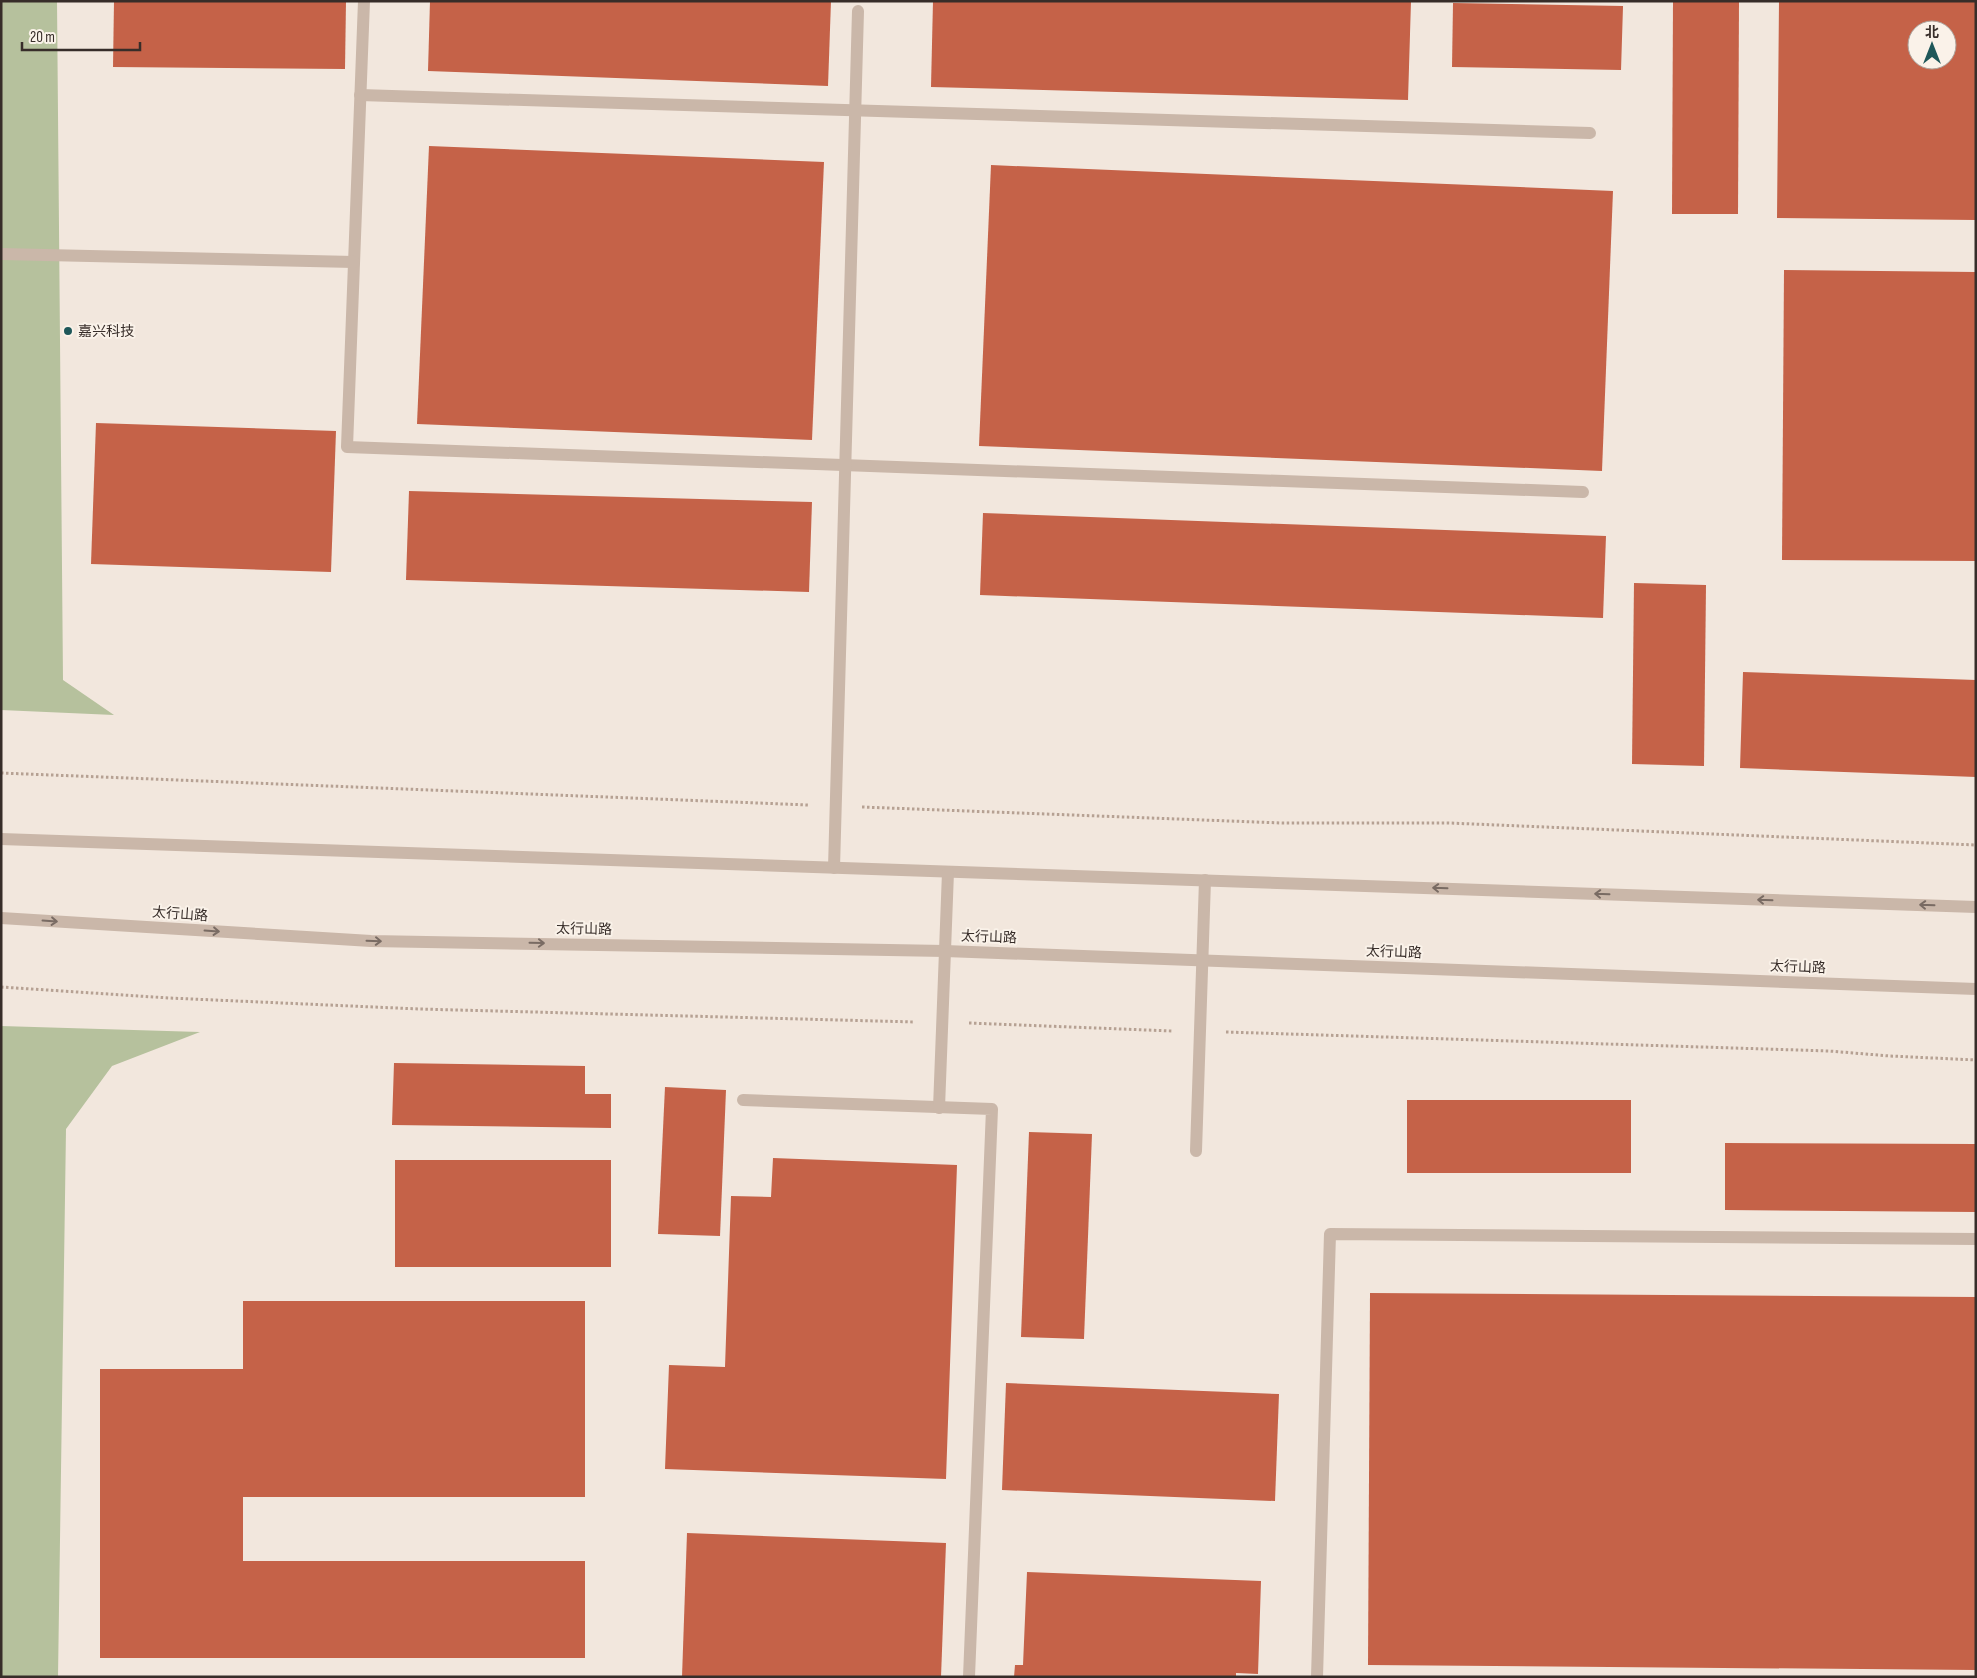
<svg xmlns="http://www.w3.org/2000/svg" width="1977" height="1678" viewBox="0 0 1977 1678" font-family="'Sofia Sans Condensed','Noto Sans SC',sans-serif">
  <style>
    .green { fill: #b6c19d }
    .building { fill: #c56248; fill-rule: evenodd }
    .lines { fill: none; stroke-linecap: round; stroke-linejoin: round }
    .path { stroke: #b6a193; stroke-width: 3; stroke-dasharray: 2.5 2.5; stroke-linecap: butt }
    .minor { stroke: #cab7a9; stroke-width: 12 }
    .oneway { stroke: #796b63 }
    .poi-dot { fill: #1e5759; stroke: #faf2e9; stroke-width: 2 }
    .labels { text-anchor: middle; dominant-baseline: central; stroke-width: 4; stroke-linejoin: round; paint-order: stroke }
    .poi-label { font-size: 14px; fill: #372d29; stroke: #faf2e9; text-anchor: start }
    .street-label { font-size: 14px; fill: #372d29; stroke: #faf2e9 }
  </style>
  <rect width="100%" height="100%" fill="#f2e7dd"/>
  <g class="green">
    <path d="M1 1H57L63 680 114 715 1 710Z"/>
    <path d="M1 1026 200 1032 112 1066 66 1129 58 1677H1Z"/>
  </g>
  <g class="building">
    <path d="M114 1H346L345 69 113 67Z"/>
    <path d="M430 1H831L828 86 428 71Z"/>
    <path d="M933 1H1411L1408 100 931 87Z"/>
    <path d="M1673 1H1739L1738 214H1672Z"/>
    <path d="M1779 1H1976V220L1777 218ZM1917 30H1947V60H1917Z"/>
    <path d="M1453 3 1623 6 1621 70 1452 67Z"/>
    <path d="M429 146 824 162 812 440 417 424Z"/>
    <path d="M991 165 1613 191 1602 471 979 446Z"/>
    <path d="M1784 270 1976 272V561L1782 560Z"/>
    <path d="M96 423 336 431 331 572 91 564Z"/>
    <path d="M409 491 812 502 809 592 406 580Z"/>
    <path d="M983 513 1606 536 1603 618 980 595Z"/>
    <path d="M1634 583 1706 585 1704 766 1632 764Z"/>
    <path d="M1743 672 1976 680V777L1740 768Z"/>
    <path d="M394 1063 585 1066V1094H611V1128L392 1125Z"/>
    <path d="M665 1087 726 1090 720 1236 658 1234Z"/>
    <rect x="1407" y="1100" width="224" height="73"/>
    <path d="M1029 1132 1092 1134 1084 1339 1021 1337Z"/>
    <path d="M1725 1143 1976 1144V1212L1725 1210Z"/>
    <path d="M773 1158 957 1165 946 1479 665 1469 669 1365 725 1367 731 1196 771 1197Z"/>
    <rect x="395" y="1160" width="216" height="107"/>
    <path d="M1370 1293 1976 1297V1670L1368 1665Z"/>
    <path d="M243 1301H585V1497H243V1561H585V1658H100V1369H243Z"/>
    <path d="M1006 1383 1279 1394 1275 1501 1002 1490Z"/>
    <path d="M687 1533 946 1543 941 1677H682Z"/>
    <path d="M1027 1572 1261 1581 1258 1674 1236 1673V1677H1014L1015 1665H1023Z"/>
  </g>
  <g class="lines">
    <g class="path">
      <path d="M1 773 808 805"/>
      <path d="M862 807 1282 823H1449L1976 845"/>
      <path d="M1 987 169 998 419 1009 915 1022"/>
      <path d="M969 1023 1172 1031"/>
      <path d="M1226 1032 1829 1051 1890 1056 1976 1060"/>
    </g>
    <g class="minor">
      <path d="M364 1 347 447 1583 492"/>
      <path d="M360 95 1590 133"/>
      <path d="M1 254 354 262"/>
      <path d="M1 839 1976 907"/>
      <path d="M834 868 858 11"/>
      <path d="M1 918 371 941 945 951 1976 989"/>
      <path d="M743 1100 992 1109 969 1677"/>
      <path d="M939 1108 948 872"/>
      <path d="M1196 1151 1205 880"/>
      <path d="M1317 1677 1330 1234 1976 1239"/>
    </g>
  </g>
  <defs><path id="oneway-shaft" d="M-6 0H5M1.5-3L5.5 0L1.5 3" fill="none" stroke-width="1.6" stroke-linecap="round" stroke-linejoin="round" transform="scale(1.25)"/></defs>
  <g class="oneway">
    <use href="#oneway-shaft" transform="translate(1440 888) rotate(-178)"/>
    <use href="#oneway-shaft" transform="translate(1602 894) rotate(-178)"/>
    <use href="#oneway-shaft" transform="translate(1765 900) rotate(-178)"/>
    <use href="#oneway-shaft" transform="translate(1927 905) rotate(-178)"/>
    <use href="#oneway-shaft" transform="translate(50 921) rotate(4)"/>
    <use href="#oneway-shaft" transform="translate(212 931) rotate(4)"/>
    <use href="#oneway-shaft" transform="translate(374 941) rotate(2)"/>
    <use href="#oneway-shaft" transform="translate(537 943) rotate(1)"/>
  </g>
  <circle class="poi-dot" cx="68" cy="331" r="5"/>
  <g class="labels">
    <g class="poi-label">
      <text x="78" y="331">嘉兴科技</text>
    </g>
    <g class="street-label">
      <text transform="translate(180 914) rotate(4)">太行山路</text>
      <text transform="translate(584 929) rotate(1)">太行山路</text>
      <text transform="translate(989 937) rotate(2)">太行山路</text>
      <text transform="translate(1394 952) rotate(2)">太行山路</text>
      <text transform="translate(1798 967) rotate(2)">太行山路</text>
    </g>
  </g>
  <rect width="1977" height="1678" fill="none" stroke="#372d29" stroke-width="5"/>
  <g transform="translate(1932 45)"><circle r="24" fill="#faf2e9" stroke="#aca39c"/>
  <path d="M0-4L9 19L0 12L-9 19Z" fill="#1e5759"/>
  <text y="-8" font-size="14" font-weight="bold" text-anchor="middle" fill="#372d29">北</text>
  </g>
  <path d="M22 42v8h118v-8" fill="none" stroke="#372d29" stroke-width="2.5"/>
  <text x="30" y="42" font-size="15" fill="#372d29" stroke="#faf2e9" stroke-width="4" paint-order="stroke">20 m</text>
</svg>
